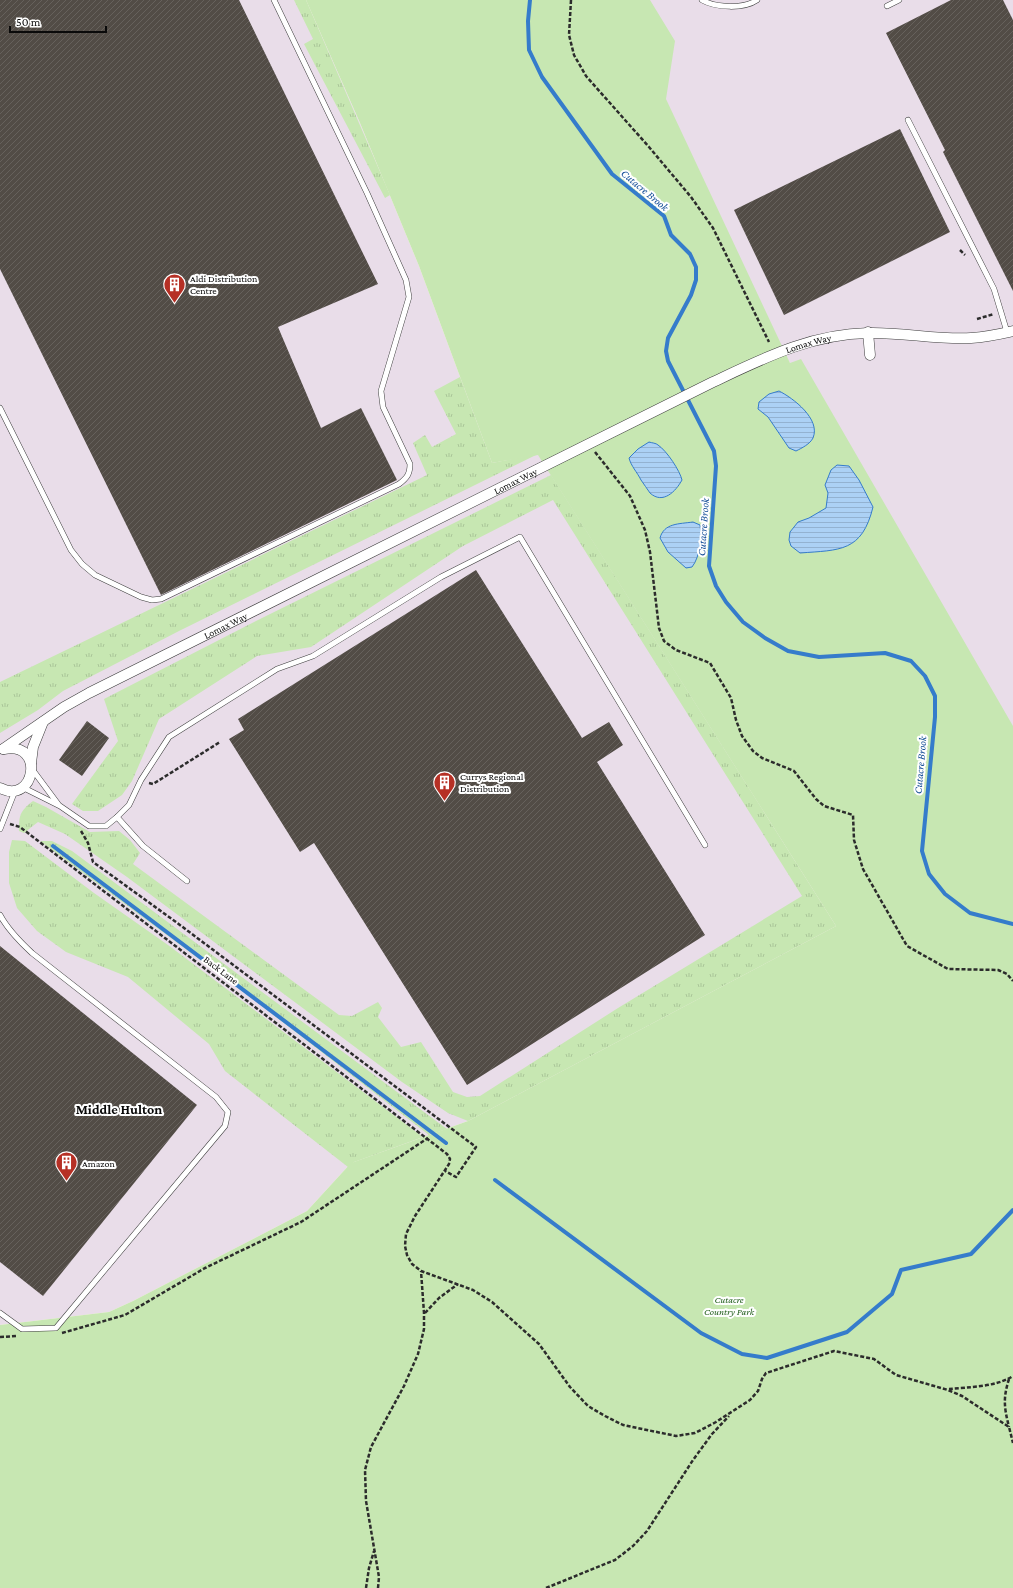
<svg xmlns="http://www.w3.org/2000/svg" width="1013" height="1588" viewBox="0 0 1013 1588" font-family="'Crimson Pro',serif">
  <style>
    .industrial { fill: #e9dde9 }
    .grass { fill: url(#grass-tufts) }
    .park { fill: #c7e7b2 }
    .water { fill: url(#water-rules); stroke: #357ccb }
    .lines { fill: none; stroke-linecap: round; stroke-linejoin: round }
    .stream { stroke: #357ccb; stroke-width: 4 }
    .building { fill: url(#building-hatch) }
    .lane-casing { stroke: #3d3d3d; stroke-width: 6 }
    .street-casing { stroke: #3d3d3d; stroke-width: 11 }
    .path { stroke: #2c2c2c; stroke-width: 2.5; stroke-dasharray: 4 2; stroke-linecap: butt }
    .lane { stroke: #fff; stroke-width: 5 }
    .street { stroke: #fff; stroke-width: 10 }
    .labels { text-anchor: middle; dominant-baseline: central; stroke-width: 4; stroke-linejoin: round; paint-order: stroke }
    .poi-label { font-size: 10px; fill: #0a0a0a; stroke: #fff; text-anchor: start }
    .street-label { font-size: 10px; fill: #0a0a0a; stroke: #fff }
    .park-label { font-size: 10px; font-style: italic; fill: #225f1c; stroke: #fff }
    .water-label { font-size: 11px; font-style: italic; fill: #164f98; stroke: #fff }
    .district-label { font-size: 14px; font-weight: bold; fill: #0a0a0a; stroke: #fff }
  </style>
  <defs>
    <pattern id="grass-tufts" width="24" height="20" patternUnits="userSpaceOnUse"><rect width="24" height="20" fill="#c7e7b2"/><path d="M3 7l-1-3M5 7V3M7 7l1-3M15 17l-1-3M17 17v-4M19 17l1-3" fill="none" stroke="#aac598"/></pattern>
    <pattern id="water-rules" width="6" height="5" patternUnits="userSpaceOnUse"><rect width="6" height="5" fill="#acd1f5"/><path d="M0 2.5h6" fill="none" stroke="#93b2d1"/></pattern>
    <pattern id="building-hatch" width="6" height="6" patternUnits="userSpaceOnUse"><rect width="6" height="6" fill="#524c46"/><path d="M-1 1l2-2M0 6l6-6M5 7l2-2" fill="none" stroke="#66615c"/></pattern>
  </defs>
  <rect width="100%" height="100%" fill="#fffde6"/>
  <g class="industrial">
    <path d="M0 0H306L360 123 419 266 492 463 538 454 836 926 468 1121 351 1163 307 1211 133 1301 109 1312 0 1325Z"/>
    <path d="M601 0H1013V797L940 638 629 68Z"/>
  </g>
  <g class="grass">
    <path d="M294 0H306L390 195 385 198 304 44 313 39Z"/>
    <path d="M460 377 492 463 538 454 179 631 63 691 38 710 0 733V682L427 475 413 443 425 435 432 447 456 434 434 391Z"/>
    <path d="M551 475 836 926 468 1121 448 1113 402 1082 127 877 65 834 38 822 24 833 19 831C19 815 20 811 33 801L46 807 90 832 119 831 130 840 140 853 133 864 339 1015 352 1016 378 1002 382 1008 378 1017 401 1047 421 1042 453 1092 467 1097 480 1096 618 1008 802 896 553 500 463 546 311 647 257 656 159 719 132 781 122 795 98 811H83L72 804 118 741 104 699 258 620Z"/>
    <path d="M12 840 25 841 94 893 168 945 423 1137 354 1162 348 1167 225 1071 209 1044 128 977 66 952 37 931 17 908 9 883V852Z"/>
    <path d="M40 841H52L72 851 447 1129 429 1135 249 996Z"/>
  </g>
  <path class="park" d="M306 0H650L675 41 666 99 790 363 801 359 1013 726V1588H0V1325L109 1312 133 1301 307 1211 351 1163 468 1121 836 926 538 455 492 463 419 266 360 123Z"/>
  <g class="water">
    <path d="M779 391C793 398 821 419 813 438 810 444 802 448 796 451L789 448 768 417 758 409 759 402 769 394Z"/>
    <path d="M649 442C652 443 656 443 658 445 667 451 680 471 682 480 676 491 663 505 650 493 647 489 644 484 641 480 637 472 631 466 629 458L638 449Z"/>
    <path d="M837 465 849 466 859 480 873 507C862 552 840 550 800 553L791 546 789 540 790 532 798 522 809 518 826 508 828 493 825 485 831 470Z"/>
    <path d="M693 522 700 525C702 537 700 557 692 567L686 568 668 552 660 538C664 523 679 524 693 522Z"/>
  </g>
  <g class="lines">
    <g class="stream">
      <path d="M530 0 528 21 529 50 542 77 612 174 664 216 671 235 690 254 696 267V280L691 295 668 338 666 351 668 361 714 451 716 466 709 566 716 586 726 602 743 622 765 638 788 651 819 657 885 653 911 661 925 676 935 696V717L922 851 929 874 945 894 970 913 1013 924"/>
      <path d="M53 846 446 1143"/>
      <path d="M495 1180 701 1333 742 1354 767 1358 847 1332 892 1294 901 1270 971 1254 1013 1210"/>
    </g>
  </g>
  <g class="building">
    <path d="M0 0H239L378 284 278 327 321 428 361 408 397 480 161 595 0 269Z"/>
    <path d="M951 0H1003L1013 20V291L943 152 945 150 886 33Z"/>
    <path d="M900 129 950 232 784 315 734 210Z"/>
    <path d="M476 570 582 738 609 722 623 745 597 762 705 935 467 1085 314 843 300 852 229 739 244 730 238 719Z"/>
    <path d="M87 721 109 738 82 776 59 760Z"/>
    <path d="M0 946 197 1105 43 1296 0 1262Z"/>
  </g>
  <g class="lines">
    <defs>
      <g id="lane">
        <path d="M702 0C716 8 744 9 757 0"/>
        <path d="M887 6 899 0"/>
        <path d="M908 120 994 289 1007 332"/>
        <path d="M0 408 71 550 82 564 95 575 141 597 152 600 161 599 399 484C407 478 410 474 410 464L383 407 381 391 409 297 406 280 367 193 274 0"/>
        <path d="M32 769 58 804"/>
        <path d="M22 787 60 806 89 826H106L117 817 129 805 141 780 169 737 277 669 313 656 441 577 520 537 705 845"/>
        <path d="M117 817 143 846 187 881"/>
        <path d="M0 829 15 791"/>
        <path d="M0 915C8 930 19 941 32 953L216 1097 228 1112 225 1126 56 1328 22 1329 0 1313"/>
      </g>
      <g id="street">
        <path d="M868 332 870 355"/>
        <path id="s1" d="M3 749 64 707 89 693 713 382C764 358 811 334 868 333 902 332 937 340 971 338 985 337 1000 334 1013 331"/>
        <path d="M31 763 33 747 43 722"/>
        <path d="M0 788C35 806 46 741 4 749"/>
      </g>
    </defs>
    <use href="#lane" class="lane-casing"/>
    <use href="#street" class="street-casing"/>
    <g class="path">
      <path d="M571 0 569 35 574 55 586 76 649 147 691 197 713 228 769 342"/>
      <path d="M960 250 965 255"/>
      <path d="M977 319 994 314"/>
      <path d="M595 452 630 496 645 530 650 552 659 628 664 641 676 650 710 663 731 698 736 720 742 736 753 751 762 758 794 771 816 799 824 806 853 815 854 840 863 869 907 946 948 969 998 970 1007 974 1013 981"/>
      <path d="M149 783 153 784 220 742"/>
      <path d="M10 824 20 827 447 1154 450 1159 449 1164 415 1216 406 1234 405 1246 407 1255 412 1264 421 1271 473 1290 492 1302 539 1344 570 1387 588 1406 605 1416 623 1425 676 1436 695 1433 716 1422 750 1400 758 1391 762 1379 766 1373 834 1351 874 1359 896 1375 948 1390 962 1396 1009 1427 1013 1443"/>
      <path d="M81 831 88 843 93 862 176 922 476 1147 456 1177 445 1171"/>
      <path d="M425 1313 439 1298 458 1284"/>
      <path d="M62 1333 125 1315 205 1268 301 1222 428 1138"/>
      <path d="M0 1337 17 1336"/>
      <path d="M1009 1379C1003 1398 1004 1407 1009 1427"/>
      <path d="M949 1389C969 1387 996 1387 1013 1376"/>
      <path d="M366 1588 369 1568 374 1551"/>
      <path d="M378 1588 379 1577 366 1501 365 1470 371 1447 404 1386 418 1354 424 1329V1313L421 1271"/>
      <path d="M546 1588 615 1560 633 1546 647 1531 693 1460 712 1434 729 1416"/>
    </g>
    <use href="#lane" class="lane"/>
    <use href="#street" class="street"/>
  </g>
  <defs>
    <symbol id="building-pin" viewBox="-11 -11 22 30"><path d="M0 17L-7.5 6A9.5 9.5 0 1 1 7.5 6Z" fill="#b63025" stroke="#fff"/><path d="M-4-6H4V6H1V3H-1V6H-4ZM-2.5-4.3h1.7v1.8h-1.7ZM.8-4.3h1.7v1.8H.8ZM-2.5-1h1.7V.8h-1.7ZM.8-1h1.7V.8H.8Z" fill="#fff"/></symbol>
  </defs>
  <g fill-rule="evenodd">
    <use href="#building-pin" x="162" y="272" width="25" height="34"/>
    <use href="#building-pin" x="432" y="770" width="25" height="34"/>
    <use href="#building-pin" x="54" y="1150" width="25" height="34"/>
  </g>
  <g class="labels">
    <g class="poi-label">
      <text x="190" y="278">Aldi Distribution<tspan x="190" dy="12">Centre</tspan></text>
      <text x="460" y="776">Currys Regional<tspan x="460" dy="12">Distribution</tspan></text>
      <text x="82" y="1163">Amazon</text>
    </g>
    <g class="street-label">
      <text stroke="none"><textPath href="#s1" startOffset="903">Lomax Way</textPath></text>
      <text stroke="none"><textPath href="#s1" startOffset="579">Lomax Way</textPath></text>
      <text stroke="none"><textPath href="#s1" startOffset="255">Lomax Way</textPath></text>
      <text transform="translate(221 970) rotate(37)">Back Lane</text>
    </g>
    <g class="park-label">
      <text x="729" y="1299">Cutacre<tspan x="729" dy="12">Country Park</tspan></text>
    </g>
    <g class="water-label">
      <text transform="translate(645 190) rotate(40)">Cutacre Brook</text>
      <text transform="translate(703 527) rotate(-86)">Cutacre Brook</text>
      <text transform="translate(920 765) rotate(-85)">Cutacre Brook</text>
    </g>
    <g class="district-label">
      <text x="119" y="1109">Middle Hulton</text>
    </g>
  </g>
  <path d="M10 26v6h96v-6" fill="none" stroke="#0a0a0a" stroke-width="2"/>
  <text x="16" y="26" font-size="12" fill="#0a0a0a" stroke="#ffffff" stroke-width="3" paint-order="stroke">50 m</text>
</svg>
